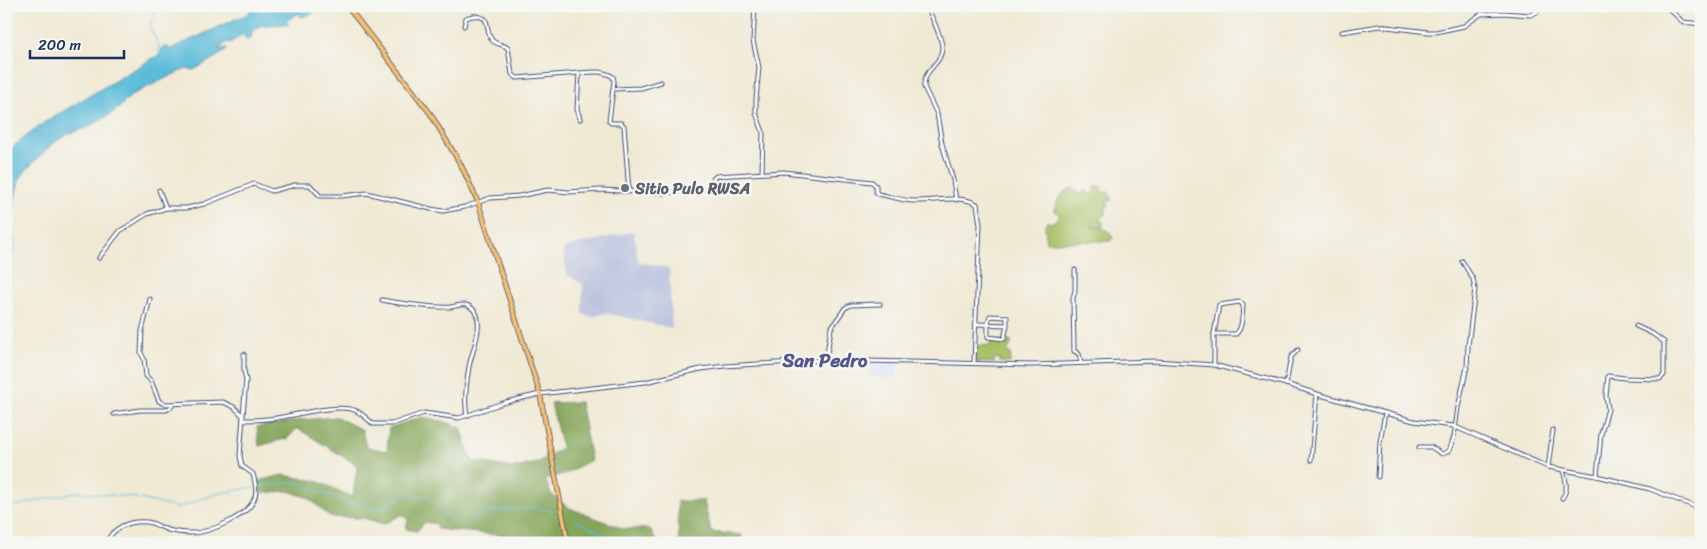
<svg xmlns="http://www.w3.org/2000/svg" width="1707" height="549" viewBox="0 0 1707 549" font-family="Sriracha,sans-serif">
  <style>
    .built { fill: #d1d9f9 }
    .industrial { fill: #bbc3de }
    .green { fill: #a7bf64; stroke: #617761 }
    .forest { fill: #85a65a; stroke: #506a5c }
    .water { fill: #5bbbd9; stroke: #3b759c }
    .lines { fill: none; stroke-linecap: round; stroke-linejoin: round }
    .stream { stroke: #5bbbd9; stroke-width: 1 }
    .minor-casing { stroke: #3b4b70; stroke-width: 5 }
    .major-casing { stroke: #3b4b70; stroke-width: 5.5 }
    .minor { stroke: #fff; stroke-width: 3 }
    .major { stroke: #f9bf6d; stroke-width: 4 }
    .worship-dot { fill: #6b7280; stroke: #f6f6f2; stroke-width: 2 }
    .labels { text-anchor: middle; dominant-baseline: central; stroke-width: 5; stroke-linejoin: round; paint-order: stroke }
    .worship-label { font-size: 16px; font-weight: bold; fill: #5b616d; stroke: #f6f6f2; text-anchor: start }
    .quarter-label { font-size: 19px; font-weight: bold; fill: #54568d; stroke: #f6f6f2 }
  </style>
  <rect width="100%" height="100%" fill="#f6f6f2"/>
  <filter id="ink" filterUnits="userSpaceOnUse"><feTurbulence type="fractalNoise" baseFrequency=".02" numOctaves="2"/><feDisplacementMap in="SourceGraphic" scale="10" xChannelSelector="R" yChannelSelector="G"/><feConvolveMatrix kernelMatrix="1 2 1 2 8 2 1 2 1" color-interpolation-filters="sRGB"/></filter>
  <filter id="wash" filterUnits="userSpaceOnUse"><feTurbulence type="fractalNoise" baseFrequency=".0096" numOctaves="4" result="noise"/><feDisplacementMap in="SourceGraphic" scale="20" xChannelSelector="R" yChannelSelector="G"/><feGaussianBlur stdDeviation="1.12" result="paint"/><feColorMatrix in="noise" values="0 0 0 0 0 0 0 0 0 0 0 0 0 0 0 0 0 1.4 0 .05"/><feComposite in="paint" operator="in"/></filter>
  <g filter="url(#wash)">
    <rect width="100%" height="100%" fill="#f0e9d4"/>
    <path class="built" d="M871 362 898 363 896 380 871 376Z"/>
    <path class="industrial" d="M634 231 638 262 669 268 672 328 605 313 593 317 582 314 583 284 567 275 563 248Z"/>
    <g class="green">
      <path d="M1096 186H1100L1103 193 1108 191 1112 198 1111 201H1108L1107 203 1109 206H1106V214L1099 219 1103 222V227L1091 226 1108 230 1113 238 1110 241 1046 242 1045 225 1048 221 1050 223 1055 221 1060 215 1055 211C1056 201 1061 192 1072 188L1078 191V194H1083L1084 191H1086L1091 195 1096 191 1095 188Z"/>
      <path d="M991 341H1011V344L1007 352 1011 354 1010 363 999 362V359L995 358 994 363 975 362 976 345 990 346Z"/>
    </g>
    <g class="forest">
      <path d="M580 402 591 460 567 473 545 479 551 494 569 508 624 529H650L657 543H520L510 536 437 529V524L425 522 417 531 406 529 408 519 401 515 384 524 363 518 330 517 309 498 288 491 261 493 258 481 283 475 317 481 353 497 357 465 297 428 288 438 259 446 257 427 301 420 337 417 362 430 366 447 387 451 389 428 422 417 446 422 461 428 472 461 514 468 537 463 562 448 551 403Z"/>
      <path d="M677 501H704L711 532 742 535 740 543H679Z"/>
    </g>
    <path class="water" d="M253 6H323L311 14 301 17 299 13 286 21 289 24 261 25 252 31 251 38 247 40 243 34 230 43 227 42 218 50 227 48 226 51 194 70 185 69 133 94 119 108 103 119 86 128 68 134 52 144 27 169 19 180 10 222 14 241 6 321V155L15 145 45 122 162 53 161 49 165 46 171 49 238 18C246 16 249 14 253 6Z"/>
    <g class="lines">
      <g class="stream">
        <path d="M154 6 150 28 159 46V55"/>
        <path d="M257 486 295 482 344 502 380 509 406 495 426 496 450 520 467 525 481 512 536 508 553 511"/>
        <path d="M6 508 76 492 132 497 178 508 216 494 254 487"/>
        <path d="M575 520 622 543"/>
      </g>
    </g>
  </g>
  <g filter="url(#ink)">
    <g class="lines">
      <defs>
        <g id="minor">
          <path d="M755 6 753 41 759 67 756 100V113L763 132 762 173"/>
          <path d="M927 6C931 16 943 39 942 48 942 64 923 69 924 87L937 114 942 144 953 180 956 200"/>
          <path d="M1656 6 1668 8 1683 22 1701 24"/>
          <path d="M464 26 466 18C474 15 478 15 485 19 489 25 487 35 492 40 496 45 503 44 508 48L512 74 517 78 579 73"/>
          <path d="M1342 32 1379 26 1428 32H1436L1464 26 1481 14 1504 13 1530 15 1537 12 1539 6"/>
          <path d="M613 89 641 88 661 82"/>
          <path d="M580 119 577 109 579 73C590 72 603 70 613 77L614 81 609 121 611 123H621L624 126 629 192"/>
          <path d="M159 190 166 208"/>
          <path d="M99 258 120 231 147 214 166 208H187L204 204 254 184 272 191 295 185H310L320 196H342L367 193 431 209 443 211 465 207 490 198 519 196 548 190 569 192 601 190 663 193 711 188 713 186V179L716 176 784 172 872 182 876 186V192L878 194C889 196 903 201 914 201 934 202 959 194 977 204L980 225 974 363"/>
          <path d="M1075 270V291L1073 298 1074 351 1079 354 1081 363"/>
          <path d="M382 300C404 304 428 308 451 307 457 306 464 303 469 306 489 317 471 352 469 367 466 384 464 400 467 416"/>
          <path d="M1240 302 1243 305C1242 314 1243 328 1236 334H1214L1219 305Z"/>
          <path d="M976 324 1007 325 1004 339 988 337C988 330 987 322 990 316L1007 317V325"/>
          <path d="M826 360 831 328 845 308 851 305 880 304"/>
          <path d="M1214 365V334"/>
          <path d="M1286 384 1291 357 1298 350"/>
          <path d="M114 414 140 410H166L171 407 173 404"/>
          <path d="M243 415 246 380 244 371V354"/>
          <path d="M243 420C256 420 269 420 282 417 300 414 338 404 354 410 361 412 367 419 373 424H392L424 413 459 418 506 402 540 394 645 382 701 369 725 366 826 360 1032 365 1155 361 1214 365 1286 384 1317 394 1414 421 1453 426 1548 467 1597 476 1650 489 1701 509"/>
          <path d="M1419 447H1431L1442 454 1449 451 1454 437 1458 407 1467 367 1468 346 1475 289 1473 279 1462 261"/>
          <path d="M1311 460 1317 394"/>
          <path d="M1548 467 1553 430"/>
          <path d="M1597 476 1601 434 1608 409 1606 396 1608 376 1625 378 1660 379 1664 375V342L1653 334 1636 326"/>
          <path d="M1378 477 1380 442 1385 413"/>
          <path d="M1562 498C1569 489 1566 480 1563 471"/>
          <path d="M106 543C113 527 130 520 147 522 155 523 161 528 168 530 175 532 184 533 191 533 209 533 250 516 255 497 257 490 255 481 253 474L242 466 240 456 243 416 234 407 223 402 164 404 159 401 151 381 146 376 144 359 141 353 142 331 150 299"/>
        </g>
        <path id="major" d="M347 6 430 113 461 165 478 202 540 394 568 543"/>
      </defs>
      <use href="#minor" class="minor-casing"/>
      <use href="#major" class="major-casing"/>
      <use href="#minor" class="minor"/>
      <use href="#major" class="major"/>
    </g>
  </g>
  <circle class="worship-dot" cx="625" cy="188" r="5"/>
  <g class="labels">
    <g class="worship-label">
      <text x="635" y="188">Sitio Pulo RWSA</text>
    </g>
    <g class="quarter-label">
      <text x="825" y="360">San Pedro</text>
    </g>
  </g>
  <rect width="1707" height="549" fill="none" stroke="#f6f6f2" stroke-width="25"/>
  <path d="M30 50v8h94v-8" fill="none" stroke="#1b2f5e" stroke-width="2.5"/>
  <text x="38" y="50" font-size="15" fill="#1b2f5e" stroke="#f6f6f2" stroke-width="4" paint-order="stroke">200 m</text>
</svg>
